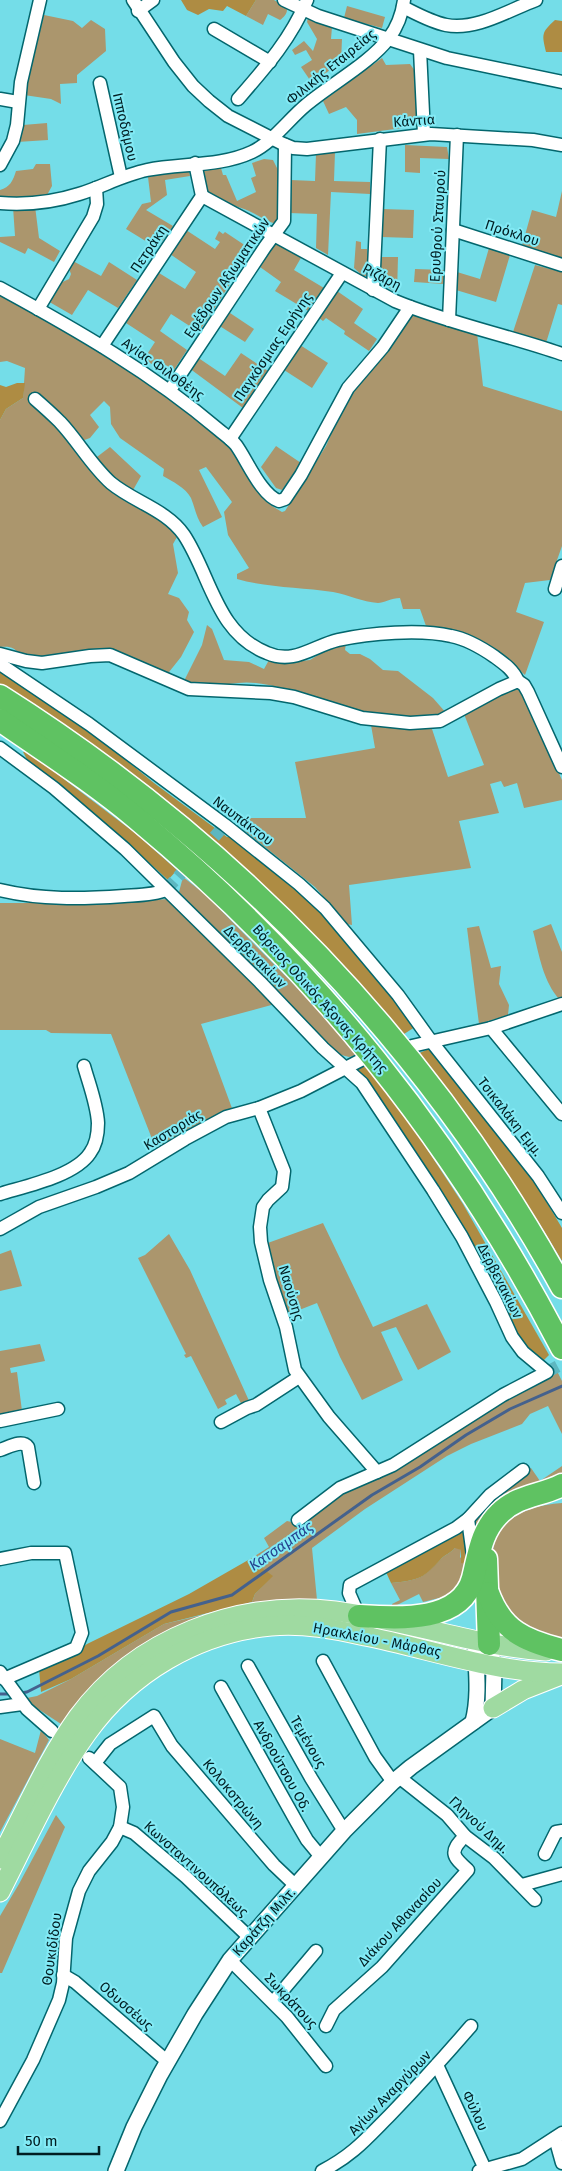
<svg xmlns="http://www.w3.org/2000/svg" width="562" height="2171" viewBox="0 0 562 2171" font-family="'Fira Sans',sans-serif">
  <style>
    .green { fill: #ab966d }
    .forest { fill: #ae8c43 }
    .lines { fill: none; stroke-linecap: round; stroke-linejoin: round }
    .stream { stroke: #44618d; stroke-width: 3 }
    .minor-tunnel { stroke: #5db7c0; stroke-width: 12; stroke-dasharray: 12 6; stroke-linecap: butt }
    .minor-casing { stroke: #03666d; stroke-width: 15 }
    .tertiary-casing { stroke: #03666d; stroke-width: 18 }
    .primary-casing { stroke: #fff; stroke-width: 21 }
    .motorway-casing { stroke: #fff; stroke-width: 25 }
    .minor { stroke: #fff; stroke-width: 12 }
    .tertiary { stroke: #fff; stroke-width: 15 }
    .primary { stroke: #9fdaa1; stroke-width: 19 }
    .motorway { stroke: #5fc262; stroke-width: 22 }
    .labels { text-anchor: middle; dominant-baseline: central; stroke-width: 4; stroke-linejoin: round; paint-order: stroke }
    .street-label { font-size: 14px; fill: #001d21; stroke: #82eaf5 }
    .water-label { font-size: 15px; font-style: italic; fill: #25448f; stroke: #82eaf5 }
  </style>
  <rect width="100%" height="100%" fill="#74dde8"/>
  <g class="green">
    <path d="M256 0H274L286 7C289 12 284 17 280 20L268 14 263 25 246 16Z"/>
    <path d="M347 6 385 17 382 28 344 18Z"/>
    <path d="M44 15 73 21 82 28 91 20 105 29 106 51 77 75V83L60 84 61 104 51 99 24 95Z"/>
    <path d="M308 18 332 27 331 39H342L341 62 312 83 301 67 312 60 306 50 295 55 292 50 304 41 313 51 317 39 307 22Z"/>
    <path d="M382 58 386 65 410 64 415 71 418 126 357 134V120L346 107 329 114 323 101Z"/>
    <path d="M47 123 48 140 17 142 23 125Z"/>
    <path d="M405 145 447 147 449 159 420 158V173L405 172Z"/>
    <path d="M335 152 334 181 370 182V194L331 192 328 255 316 248 317 214 289 213 290 180 315 181 316 154Z"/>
    <path d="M264 159 273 160 279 172 277 194 281 218 277 224C267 222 258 215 249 211 230 202 198 201 204 171L221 168 223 175H226L237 201 256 192 251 178 256 176 252 163Z"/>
    <path d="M36 164H50L52 186 47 195 18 198 0 197V190C10 187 13 181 16 171L33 169Z"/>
    <path d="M188 168 190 176 165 180 167 195 146 210 173 226 157 248 126 229 142 204 151 202 148 177Z"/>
    <path d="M562 191V258L522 246 532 210 556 217Z"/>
    <path d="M35 206 39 238 60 251 54 262 28 248 25 254 0 242V237L15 236 13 207Z"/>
    <path d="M382 209 414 210 413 238 381 237Z"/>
    <path d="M186 230 215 249 220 242 215 239 219 231 223 234 225 232 252 250 199 332 171 314 160 331 187 350 170 376 144 359 155 342 126 323 159 273 185 289 196 272 170 254Z"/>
    <path d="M277 240 302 256 294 270 324 288 310 312 275 291 281 282 260 267Z"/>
    <path d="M356 241 361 242V249H367L369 266 366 276H363L354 268Z"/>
    <path d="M489 248 510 255 496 302 456 290 457 272 480 279Z"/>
    <path d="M379 257H398L397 293 379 281Z"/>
    <path d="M71 260 101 276 109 262 137 280 118 308 88 290 72 315 46 300 56 285 69 279 71 274 68 266Z"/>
    <path d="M535 265 562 272V305L558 304 546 343 513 332Z"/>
    <path d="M415 269 445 270 444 284 414 282Z"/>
    <path d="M337 291 363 309 354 323 377 339 369 351 344 334 345 331 326 318 323 321 319 318Z"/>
    <path d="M0 294 100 350 171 399 228 445 260 494 272 506 282 512 285 511 326 446 348 395 359 380 386 354 412 315 477 333 483 386 562 411V546L550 580 525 583 516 612 544 622 525 675C495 647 466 632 426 626L420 609H403L400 598C392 598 383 603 378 603 362 602 349 595 333 592 301 587 268 588 237 579V574L249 568 228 535 224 512 232 502 206 467 199 470 222 517 203 527C196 517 195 508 191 498 186 488 172 481 163 476L164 469 120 438 111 424 110 407 104 401 90 415 99 427 90 438 73 444 89 463 110 447 141 476 128 499C147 510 168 516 177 537L173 544 178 573 168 594 179 598 189 612 187 620 194 632 181 657 169 672 174 678 184 681 202 645 207 625 212 629 224 660 249 662 264 669 269 660 292 662 310 660 323 652 346 643 345 650 350 654H360L370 659 383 670 398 671 433 698 447 714C434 721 421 720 407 720 394 719 381 718 369 716 357 713 345 707 334 703 318 697 300 691 283 688 269 685 253 681 238 683 223 684 208 690 193 687 165 682 143 660 117 654 84 645 55 665 20 656 16 647 9 646 0 647V420L6 409 23 398 25 368 7 361 0 362Z"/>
    <path d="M227 311 254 329 245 342 218 325Z"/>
    <path d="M300 345 328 363 312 388 284 370Z"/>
    <path d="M241 353 268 371 243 408 189 368 197 357 225 376Z"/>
    <path d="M276 446 301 463 282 490 276 488 261 467Z"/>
    <path d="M511 688 522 691 526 700 562 780V800L524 808 517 783 504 787 501 781 490 784 499 813 459 821 471 868 349 885 352 925 347 924 315 887 245 831 242 818H306L295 762 375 748 371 725 432 729 448 777 484 765 464 714Z"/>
    <path d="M183 877 206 895 314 1005 356 1055 349 1057 334 1053 179 892Z"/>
    <path d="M168 899 275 1004 201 1024 233 1111 156 1149 111 1034 51 1033 46 1030H0V903H107Z"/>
    <path d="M551 924 562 952V1000H560C543 982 539 954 533 931Z"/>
    <path d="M479 926 491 968 501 966 499 984 509 1005 508 1015 479 1024 467 928Z"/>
    <path d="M323 1223 373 1327 427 1304 451 1352 418 1370 396 1327 381 1332 403 1380 362 1400 340 1357 317 1303 284 1316 265 1244Z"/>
    <path d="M169 1234 190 1270 250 1403 243 1407 236 1394 225 1400 227 1404 218 1409 191 1356 186 1358 184 1355 186 1354 138 1258 145 1255Z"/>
    <path d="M11 1250 22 1286 0 1291V1254Z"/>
    <path d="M40 1344 45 1361 10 1368 11 1373 17 1372 22 1411 0 1416V1351Z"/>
    <path d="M557 1371 562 1381V1434L548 1406 530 1414 522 1424 471 1444 447 1456 365 1509 312 1548 317 1600 252 1602 255 1594 272 1576 250 1559 269 1547 264 1538 287 1521 296 1523 328 1498 510 1395Z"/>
    <path d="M562 1466V1477L474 1538C473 1530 472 1521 476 1514 482 1502 518 1477 531 1468L540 1481Z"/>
    <path d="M562 1503V1638C555 1638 546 1638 539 1636 532 1635 526 1627 521 1622 501 1606 503 1605 496 1581 481 1530 515 1506 562 1503Z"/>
    <path d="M455 1548H458L461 1550 460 1557 466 1564 459 1587 447 1596 423 1602 419 1594 393 1607 392 1604 400 1600 391 1583C420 1580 422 1579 442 1558 446 1554 451 1553 455 1548Z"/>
    <path d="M216 1612C191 1621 165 1630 143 1645 111 1666 85 1695 61 1724L35 1707 27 1698 37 1696 71 1679 164 1624Z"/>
    <path d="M41 1730 49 1740 0 1832V1739L35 1753Z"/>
    <path d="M56 1815 65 1827 2 1973H0V1916L19 1884Z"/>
  </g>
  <g class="forest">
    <path d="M181 0H256L246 16 227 6 223 11 209 9 198 15 187 10Z"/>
    <path d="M555 20 562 21V52H546C542 34 541 33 555 20Z"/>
    <path d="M17 383H25L23 398 6 409 0 420V385L6 387Z"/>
    <path d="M0 672 34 690 104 742 154 783 227 837H232L306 895 339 930 415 1027 404 1034C337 962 272 886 194 825 131 777 65 732 0 686Z"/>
    <path d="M27 751 135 833 177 870 168 880 120 836 29 763 23 752Z"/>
    <path d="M431 1048 534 1181 562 1228V1261L538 1221 417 1054Z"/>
    <path d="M363 1063 402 1111 463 1204 549 1355 543 1361 528 1349 508 1320 364 1082 356 1067Z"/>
    <path d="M465 1527 466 1564 461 1563V1550L455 1548C451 1553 446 1554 442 1558 423 1579 420 1580 391 1583L385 1570Z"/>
    <path d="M250 1559 273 1576 255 1594 252 1602 164 1624 71 1679 41 1692 39 1669 72 1655 87 1644 189 1594Z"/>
  </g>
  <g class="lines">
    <g class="stream">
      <path d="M21 1693 27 1692 98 1656 171 1612 232 1595 372 1495 420 1467 466 1435 510 1409 562 1386"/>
      <path d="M0 1694H12"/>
    </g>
    <g class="minor-tunnel">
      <path d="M166 890 225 825"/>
      <path d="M547 1372 562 1364"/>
    </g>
    <defs>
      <g id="minor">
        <path d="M133 0 174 62 193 86 209 101 228 116 281 143 293 148 307 149 431 134 533 140 562 145"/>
        <path d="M284 0 318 16 447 58 562 82"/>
        <path d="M403 7C417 14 431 22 446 25 476 31 509 10 536 0"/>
        <path d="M138 11 153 0"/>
        <path d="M214 29 270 62"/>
        <path d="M420 50 424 134"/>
        <path d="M100 83 121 177"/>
        <path d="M0 99 18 102"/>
        <path d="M238 99C265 68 291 39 307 0"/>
        <path d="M0 165 13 141 17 125 21 82 40 0"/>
        <path d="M202 196 395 301C448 323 507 335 562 354"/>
        <path d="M0 203C26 205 54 202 79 194 102 187 123 175 147 170 181 163 220 167 252 152 273 142 288 120 306 105 331 84 370 63 389 38 398 26 402 15 404 0"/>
        <path d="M453 230 562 265"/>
        <path d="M0 288C77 330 152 373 219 430 225 435 231 439 236 445 247 460 261 495 279 501L285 499 301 475 348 388 383 347 410 307"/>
        <path d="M373 290 380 139"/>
        <path d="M38 309 93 217 97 204 96 188"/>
        <path d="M449 320 457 135"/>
        <path d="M102 346 202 196 195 163"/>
        <path d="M170 390 265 247 284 221 285 145"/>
        <path d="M35 399C43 406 52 414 60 422 78 441 91 465 111 483 134 502 167 510 184 535 211 576 216 633 267 653 294 665 313 646 338 640 370 633 420 629 451 636 467 639 482 648 495 657 506 665 513 670 518 681"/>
        <path d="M230 439 342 273"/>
        <path d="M555 589 562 566"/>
        <path d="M0 654 26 661 42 663 90 656 110 655 189 689 271 693 294 697 362 718 410 723 440 721 499 689 518 681 524 685 528 692 562 767"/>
        <path d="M0 664 89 724 225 825 299 884 325 908 398 995 431 1041 538 1176 562 1213"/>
        <path d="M0 748 54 788 125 849 260 982 323 1048 362 1083 433 1190 462 1237 496 1302 512 1337 523 1352 547 1372 503 1395 393 1465 340 1488 298 1520"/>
        <path d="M0 890C42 900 81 899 124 896 138 895 154 895 166 890"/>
        <path d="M491 1028 562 1114"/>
        <path d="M412 1046 491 1028 562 1004"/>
        <path d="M259 1108 284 1171 282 1187 268 1200 263 1207 260 1227 261 1242 270 1280 286 1327 295 1370 329 1417 377 1472"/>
        <path d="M0 1194C26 1186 75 1176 90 1153 96 1145 98 1132 98 1123 97 1104 89 1084 84 1066"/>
        <path d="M0 1229 39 1207 96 1187 129 1173 185 1139 226 1117 259 1108 301 1091 363 1059"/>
        <path d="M0 1421 58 1409"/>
        <path d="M221 1422 247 1408 256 1405 299 1377"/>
        <path d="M0 1450C9 1447 22 1439 28 1447L34 1483"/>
        <path d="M468 1519 473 1556"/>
        <path d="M0 1559 31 1553H65L82 1633 76 1648 4 1679"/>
        <path d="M359 1616 349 1593 350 1585 456 1528 468 1519 490 1495 523 1470"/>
        <path d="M323 1661 375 1757 393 1782"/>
        <path d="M248 1666 311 1778 344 1831"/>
        <path d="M0 1672 27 1709 52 1731"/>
        <path d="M221 1687 296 1821 307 1840 321 1857"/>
        <path d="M0 1707 22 1704"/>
        <path d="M95 1763 110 1744 154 1716 172 1746 274 1865 296 1886"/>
        <path d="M399 1777 447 1815 465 1836 494 1858 535 1900"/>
        <path d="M120 1827 134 1833 186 1877 249 1937"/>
        <path d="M545 1854 556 1832 562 1831"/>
        <path d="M522 1885 562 1874"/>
        <path d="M230 1960 287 2017 326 2066"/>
        <path d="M63 1975 75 1982 168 2062"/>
        <path d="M273 2002 316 1951"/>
        <path d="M326 2026 334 2010 382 1967 468 1870C452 1856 449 1852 465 1836"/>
        <path d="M437 2065 485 2169"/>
        <path d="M0 2121 33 2060 59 2000 63 1983 66 1938 79 1891 89 1871 112 1842 120 1827 123 1807 120 1787 89 1758"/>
        <path d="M555 2138 562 2163"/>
        <path d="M322 2171C353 2155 366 2139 390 2115 418 2086 445 2056 471 2026"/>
        <path d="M479 2171 522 2159 562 2133"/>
      </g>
      <g id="tertiary">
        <path d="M473 1722C480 1695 476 1668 475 1641"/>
        <path d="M116 2171 134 2127 160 2075 195 2014 230 1960 344 1831 393 1782 411 1767 493 1708 494 1668 489 1644"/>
      </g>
      <g id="primary">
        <path d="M493 1708 523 1690 561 1675"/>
        <path d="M0 1859C25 1812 47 1760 78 1717 136 1638 239 1599 335 1611 406 1620 474 1646 546 1651"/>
        <path d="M0 1892C26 1841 54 1779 87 1733 130 1673 197 1633 271 1626 303 1623 335 1629 365 1636 430 1649 496 1673 562 1673"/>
      </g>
      <g id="motorway">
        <path d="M0 696C233 843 429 1045 562 1287"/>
        <path d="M0 720C46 752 93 782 136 818 316 967 454 1140 562 1348"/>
        <path d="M486 1559 489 1644"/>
        <path d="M488 1593C502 1631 525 1641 562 1650"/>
        <path d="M359 1616C395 1618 461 1624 473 1578 479 1554 481 1531 500 1513 518 1495 541 1496 562 1485"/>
      </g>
    </defs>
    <use href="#minor" class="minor-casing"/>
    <use href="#tertiary" class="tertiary-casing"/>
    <use href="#primary" class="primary-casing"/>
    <use href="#motorway" class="motorway-casing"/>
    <use href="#minor" class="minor"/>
    <use href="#tertiary" class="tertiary"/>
    <use href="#primary" class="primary"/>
    <use href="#motorway" class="motorway"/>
  </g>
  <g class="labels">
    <g class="street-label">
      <text transform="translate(331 67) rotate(-39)">Φιλικής Εταιρείας</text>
      <text transform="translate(414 121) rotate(-4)">Κάντια</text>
      <text transform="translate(125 127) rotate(77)">Ιπποδάμου</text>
      <text transform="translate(438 226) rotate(-87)">Ερυθρού Σταυρού</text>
      <text transform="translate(512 233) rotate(18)">Πρόκλου</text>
      <text transform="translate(149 249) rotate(-56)">Πετράκη</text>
      <text transform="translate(382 277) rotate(27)">Ριζάρη</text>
      <text transform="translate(227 278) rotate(-56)">Εφέδρων Αξιωματικών</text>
      <text transform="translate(273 347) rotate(-56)">Παγκόσμιας Ειρήνης</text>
      <text transform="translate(163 369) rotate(35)">Αγίας Φιλοθέης</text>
      <text transform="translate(243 821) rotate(37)">Ναυπάκτου</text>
      <text transform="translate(255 957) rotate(45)">Δερβενακίων</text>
      <text transform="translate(320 999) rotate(48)">Βόρειος Οδικός Άξονας Κρήτης</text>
      <text transform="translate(510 1117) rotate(52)">Τσικαλάκη Εμμ.</text>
      <text transform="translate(173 1130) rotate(-31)">Καστοριάς</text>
      <text transform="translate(500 1281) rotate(63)">Δερβενακίων</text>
      <text transform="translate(291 1293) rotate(73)">Ναούσης</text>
      <text transform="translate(377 1640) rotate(11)">Ηρακλείου - Μάρθας</text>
      <text transform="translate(308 1742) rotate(60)">Τεμένους</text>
      <text transform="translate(282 1766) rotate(61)">Ανδρούτσου Οδ.</text>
      <text transform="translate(233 1794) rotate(50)">Κολοκοτρώνη</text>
      <text transform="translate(479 1825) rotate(43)">Γληνού Δημ.</text>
      <text transform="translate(196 1869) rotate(42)">Κωνσταντινουπόλεως</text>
      <text transform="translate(264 1922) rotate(-48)">Καράτζη Μιλτ.</text>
      <text transform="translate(400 1922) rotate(-47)">Διάκου Αθανασίου</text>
      <text transform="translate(52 1949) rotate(-82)">Θουκιδίδου</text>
      <text transform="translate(291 2001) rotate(47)">Σωκράτους</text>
      <text transform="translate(126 2006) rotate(41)">Οδυσσέως</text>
      <text transform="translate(390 2093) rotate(-46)">Αγίων Αναργύρων</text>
      <text transform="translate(475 2111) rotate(65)">Φύλου</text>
    </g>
    <g class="water-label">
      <text transform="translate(281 1546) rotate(-35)">Κατσαμπάς</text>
    </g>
  </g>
  <path d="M18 2146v8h81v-8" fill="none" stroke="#001d21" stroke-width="2.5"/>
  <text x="25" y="2146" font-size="15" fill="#001d21" stroke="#82eaf5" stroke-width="4" paint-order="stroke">50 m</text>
</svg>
